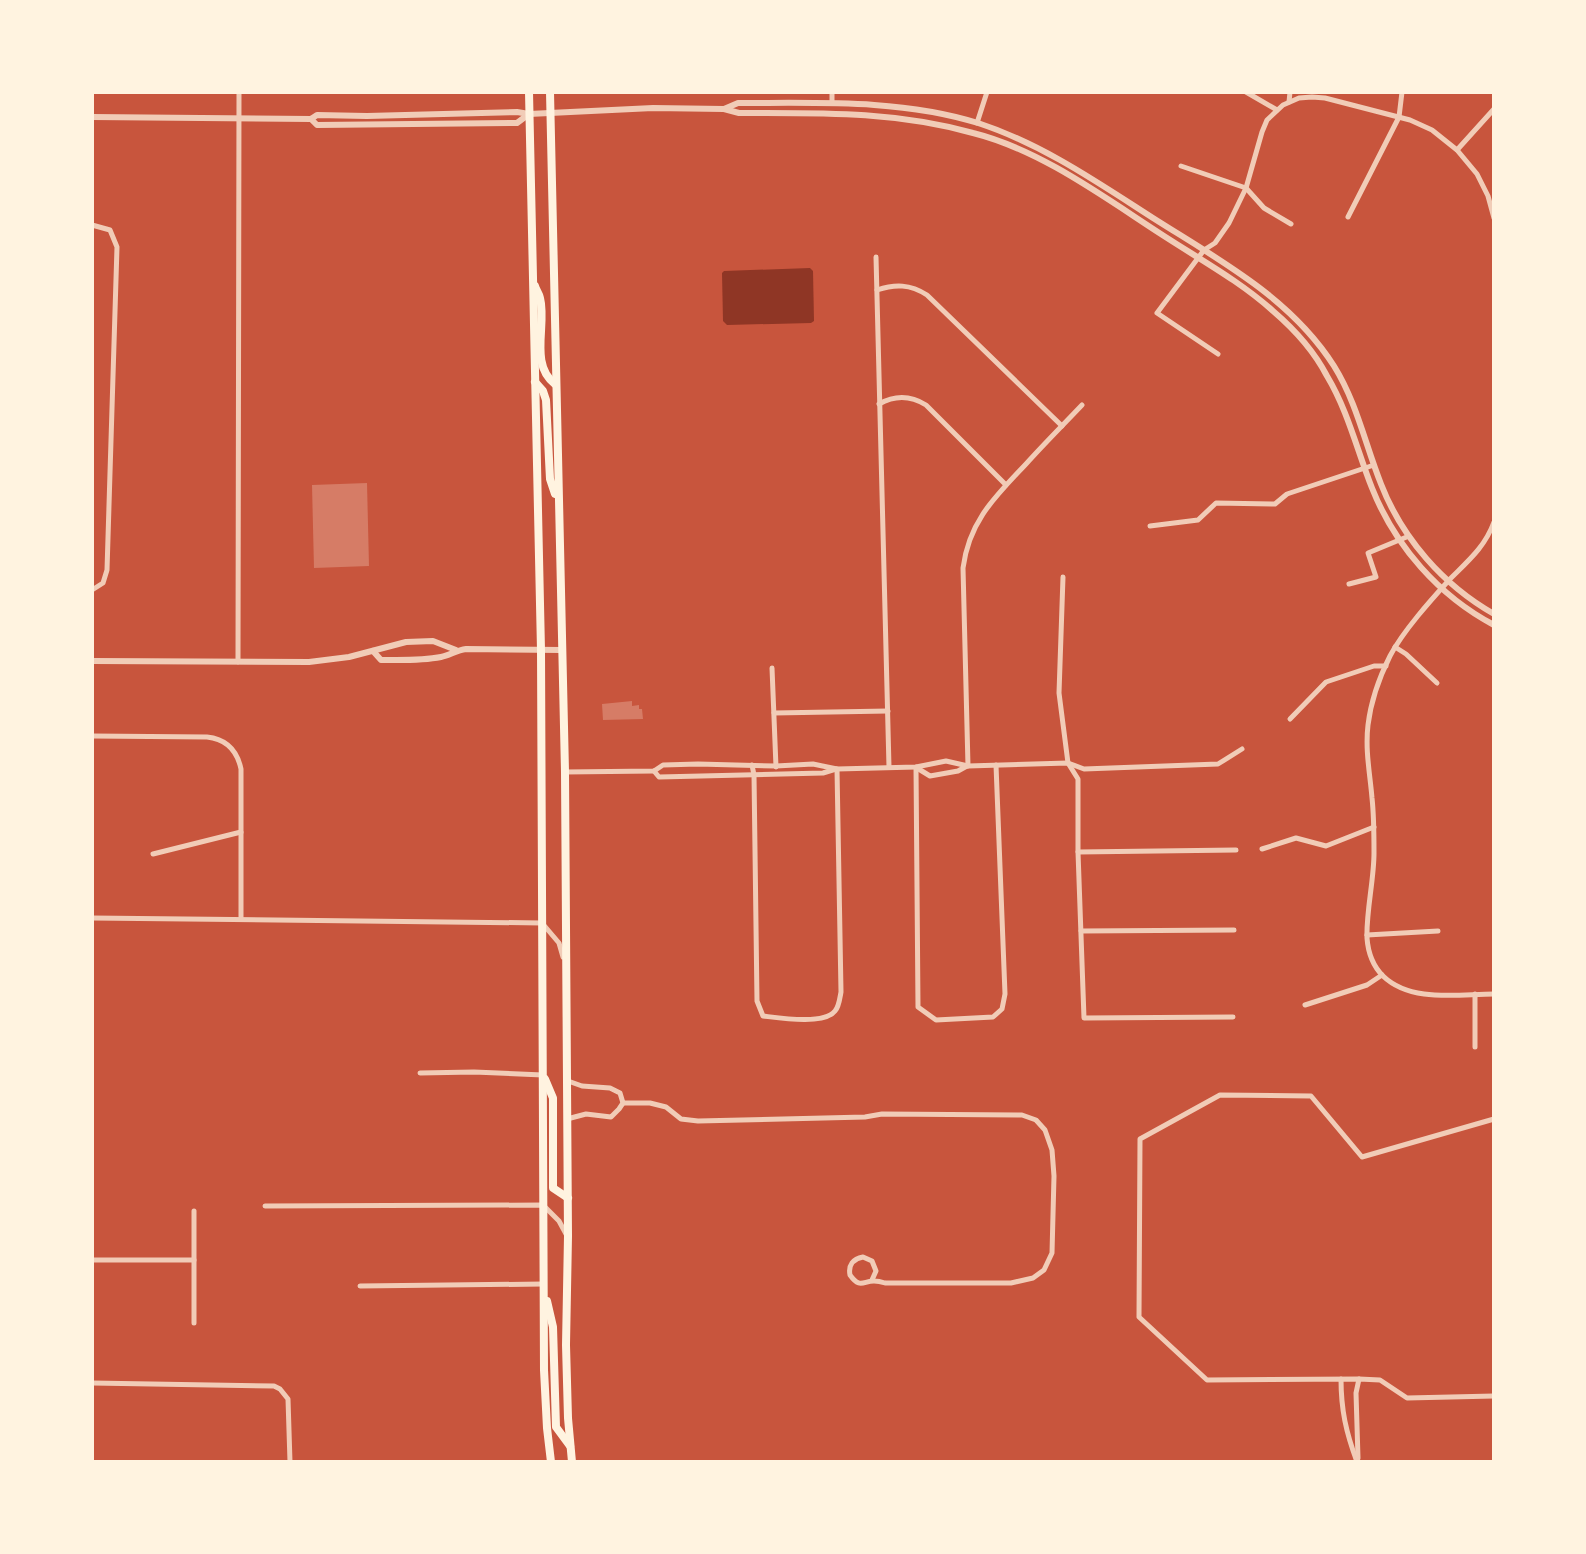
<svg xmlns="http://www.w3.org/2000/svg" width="1586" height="1554" viewBox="0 0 1586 1554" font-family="Quicksand,sans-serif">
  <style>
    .water { fill: #8f3625 }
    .building { fill: #d67c66 }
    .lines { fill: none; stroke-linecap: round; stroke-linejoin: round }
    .minor { stroke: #f1ccb7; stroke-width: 5 }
    .tertiary { stroke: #f1ccb7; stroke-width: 6 }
    .primary { stroke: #fff3e0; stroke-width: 8 }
  </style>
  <rect width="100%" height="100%" fill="#c8553d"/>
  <path class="water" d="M810 268 813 271 814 321 811 323 727 325 723 321 722 273 724 271Z"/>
  <g class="building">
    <path d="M367 483 369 566 314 568 312 485Z"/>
    <path d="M632 701V706L639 705V709H642L643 719 603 720 602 704Z"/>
  </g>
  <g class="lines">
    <g class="minor">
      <path d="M832 92V103"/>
      <path d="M1246 92 1277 110"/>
      <path d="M1289 102 1290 92"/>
      <path d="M977 123 987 92"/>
      <path d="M1457 150 1494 109"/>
      <path d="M1181 166 1246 188 1264 208 1291 224"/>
      <path d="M1348 217 1399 117 1402 92"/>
      <path d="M92 225 110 230 117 247 107 570 103 583 92 590"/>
      <path d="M876 257 889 767"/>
      <path d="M877 290C895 284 910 284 927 295L1062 426"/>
      <path d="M1218 354 1157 313 1204 250 1215 243 1229 223 1246 188 1262 132 1267 120 1283 105 1299 98 1312 97 1325 98 1410 120 1432 130 1457 150 1477 174 1488 196 1494 218"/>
      <path d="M879 404C895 395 910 395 926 405L1006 485"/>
      <path d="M1494 522C1485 547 1468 561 1450 579 1431 600 1403 631 1390 656 1379 678 1371 700 1368 725 1365 750 1370 774 1372 798 1374 816 1374 835 1374 853 1374 880 1366 912 1367 938 1368 952 1373 966 1383 976 1411 1003 1458 994 1494 994"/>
      <path d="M1150 526 1198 520 1216 503 1275 504 1287 494 1374 465"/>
      <path d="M1063 577 1059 693 1068 763 1078 779V852L1084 1018 1233 1017"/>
      <path d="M1349 584 1376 577 1368 553 1409 536"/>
      <path d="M1395 647 1406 654 1437 683"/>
      <path d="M238 662 239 92"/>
      <path d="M772 668 776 767"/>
      <path d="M774 713 888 711"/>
      <path d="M1290 719 1326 682 1374 666H1386"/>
      <path d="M92 736 207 737C226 739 237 750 241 769V919"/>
      <path d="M752 765 754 775 757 1001 763 1016C780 1018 824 1025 835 1011 839 1007 840 997 841 992L837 769"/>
      <path d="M968 766 963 568C969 521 995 497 1026 464 1044 444 1063 425 1082 405"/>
      <path d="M916 767 918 1007 936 1020 993 1017 1002 1009 1005 994 996 765"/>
      <path d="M917 768 930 776 958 771 967 766"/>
      <path d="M654 771 659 777 823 773 836 769"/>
      <path d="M565 772 654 771 663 765 698 764 776 766 813 764 837 769 916 767 946 761 968 766 1068 763 1084 769 1218 764 1242 749"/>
      <path d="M1262 849 1296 838 1326 846 1374 827"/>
      <path d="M1078 852 1236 850"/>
      <path d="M153 854 241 832"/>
      <path d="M92 918 542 923 559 943 563 957"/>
      <path d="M1081 931 1234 930"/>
      <path d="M1367 935 1438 931"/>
      <path d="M1475 994V1047"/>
      <path d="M1305 1005 1367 985 1382 975"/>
      <path d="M420 1073 474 1072 543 1075"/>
      <path d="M623 1103H650L666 1107 681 1119 698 1121 865 1117 882 1114 1022 1115 1036 1120 1045 1130 1052 1150 1054 1176 1052 1253 1044 1270 1033 1278 1011 1283H885C882 1282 878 1281 874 1281 863 1281 860 1289 850 1275 848 1265 853 1259 863 1257L872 1261 876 1271 872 1280"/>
      <path d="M567 1119 586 1114 611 1117 619 1109 623 1103 620 1093 610 1088 582 1086 568 1081"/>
      <path d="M1494 1119 1362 1157 1311 1096 1220 1095 1140 1139 1139 1317 1207 1380 1359 1379 1380 1380 1407 1398 1494 1396"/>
      <path d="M265 1206 543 1205 559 1221 566 1234"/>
      <path d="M194 1211V1260"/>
      <path d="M92 1260H194V1323"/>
      <path d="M360 1286 543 1284"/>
      <path d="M1341 1379C1341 1410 1346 1432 1357 1462"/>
      <path d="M92 1383 274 1386 280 1389 288 1399 290 1462"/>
      <path d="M1358 1458 1356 1393 1359 1379"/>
    </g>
    <g class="tertiary">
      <path d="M724 109 738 103C818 103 901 99 978 123 1042 144 1097 182 1153 218 1219 260 1291 298 1334 366 1357 403 1365 444 1381 484 1402 538 1443 585 1494 614"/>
      <path d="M92 117 311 119 317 115 367 116 517 112 529 114 653 108 724 109 739 113C820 113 893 111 973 133 1041 150 1105 198 1164 236 1201 260 1241 282 1273 311 1294 329 1314 351 1327 376 1348 411 1357 450 1372 488 1395 546 1439 596 1494 625"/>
      <path d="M311 119 317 125 517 123 529 114"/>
      <path d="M373 651 381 660C401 660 421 661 441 657 450 655 457 650 466 649L561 650"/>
      <path d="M92 661 309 662 349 657 406 642 433 641 456 650"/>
    </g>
    <g class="primary">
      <path d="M529 92 541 650 544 1370 547 1428 551 1462"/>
      <path d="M550 92 565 772 568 1236 566 1345 568 1418 572 1462"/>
      <path d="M535 286C536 290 539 293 540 298 547 325 529 364 555 384"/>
      <path d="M535 382 543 391 546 400 550 479 555 494"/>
      <path d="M545 1079 553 1098V1188L568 1198"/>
      <path d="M547 1301 553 1327 556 1427 570 1446"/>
    </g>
  </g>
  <rect width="1586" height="1554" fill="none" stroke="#fff3e0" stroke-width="188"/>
</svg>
